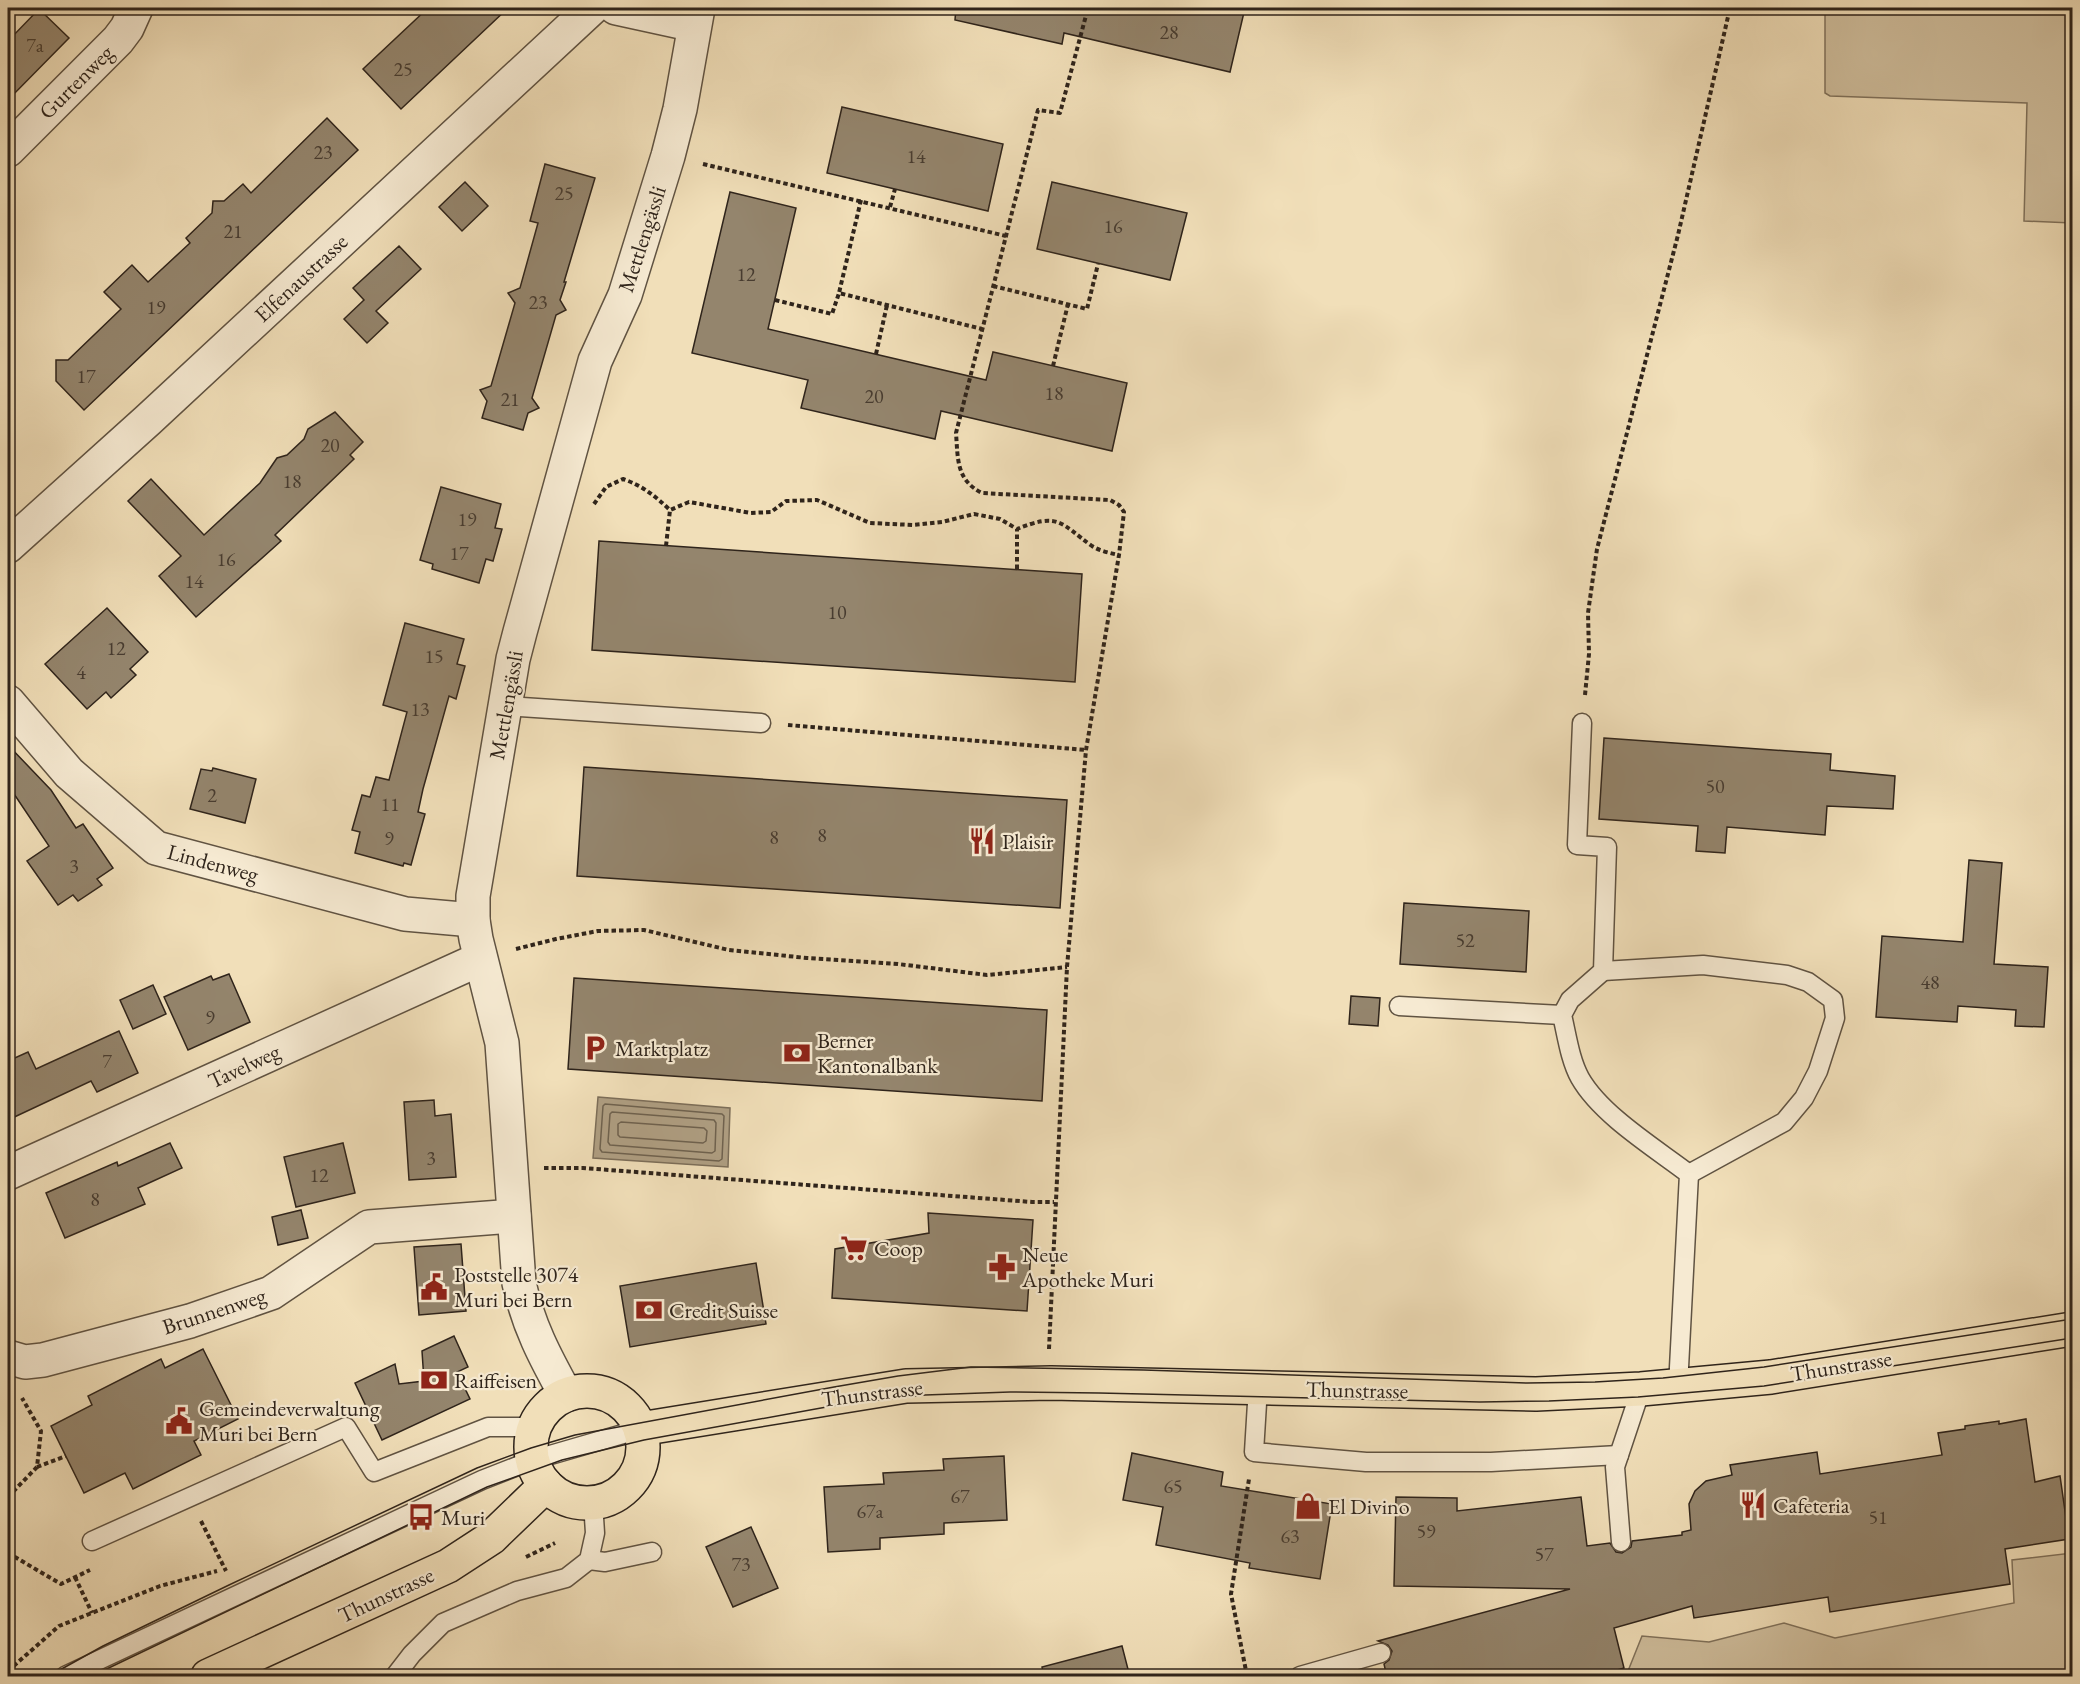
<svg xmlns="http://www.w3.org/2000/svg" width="2080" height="1684" viewBox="0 0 2080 1684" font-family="'EB Garamond',serif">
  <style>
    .green { fill: #d0bf9e; stroke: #80725c; stroke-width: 1.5 }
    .water { fill: #af9f83; stroke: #7c6e59; stroke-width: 1.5 }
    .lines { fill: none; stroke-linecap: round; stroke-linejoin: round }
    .shore { stroke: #6f624f; stroke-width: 1.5 }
    .building { fill: #94856d; stroke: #2f241b; stroke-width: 1.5 }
    .service-casing { stroke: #605342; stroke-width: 21 }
    .minor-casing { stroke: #605342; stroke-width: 36 }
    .primary-casing { stroke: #2f241b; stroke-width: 36 }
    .path { stroke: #2f241b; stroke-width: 4; stroke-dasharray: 4.5 3; stroke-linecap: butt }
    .service { stroke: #f6ead2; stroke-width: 18 }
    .minor { stroke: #f6ead2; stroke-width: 33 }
    .primary { stroke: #f1dfb9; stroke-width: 33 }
    .tram { stroke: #2f241b; stroke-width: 1.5 }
    .labels { text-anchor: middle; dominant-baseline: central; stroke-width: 4.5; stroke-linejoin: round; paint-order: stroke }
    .number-label { font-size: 20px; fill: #483c30 }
    .street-label { font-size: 22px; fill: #2f241b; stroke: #f6ead2 }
    .poi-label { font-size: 22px; fill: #2f241b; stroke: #f6ead2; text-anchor: start }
  </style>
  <rect width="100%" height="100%" fill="#f1dfb9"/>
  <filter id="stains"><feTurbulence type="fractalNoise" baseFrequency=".00333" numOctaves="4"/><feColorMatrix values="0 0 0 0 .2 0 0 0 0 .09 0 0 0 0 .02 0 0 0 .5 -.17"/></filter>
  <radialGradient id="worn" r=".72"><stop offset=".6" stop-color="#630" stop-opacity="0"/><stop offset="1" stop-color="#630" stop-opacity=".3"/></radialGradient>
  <g class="green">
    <path d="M1825 8H2072V223L2024 221 2027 103 1830 96 1825 93Z"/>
    <path d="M2072 1553V1676H1626L1642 1636 1709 1642 1784 1623 1835 1638 2014 1603 2012 1560Z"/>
  </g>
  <path class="water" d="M598 1097 730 1108 728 1167 593 1158Z"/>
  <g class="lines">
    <g class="shore">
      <path d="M605 1104 722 1114 724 1116 722 1159 719 1161 602 1152 600 1149 603 1106Z"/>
      <path d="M612 1112 714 1120 716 1123 715 1151 712 1153 610 1145 608 1142 610 1114Z"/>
      <path d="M621 1122 704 1128 707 1131 706 1141 703 1143 620 1137 618 1135V1124Z"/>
    </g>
  </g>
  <g class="building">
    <path d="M428 8H508L401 109 363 69Z"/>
    <path d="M956 8H1245L1230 72 1064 33 1062 44 955 20Z"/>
    <path d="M39 9 69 38 8 100V41Z"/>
    <path d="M842 107 1003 144 988 211 827 173Z"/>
    <path d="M327 118 358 150 84 410 56 381V360H68L121 309 104 292 132 265 148 282 190 243 186 238 212 213 213 201H224L243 184 251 193Z"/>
    <path d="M545 164 595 178 564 282H566L560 300 566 310 556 315 532 398 539 408 528 413 523 430 482 418 487 401 480 390 491 386 515 303 508 293 520 288 538 223 530 221Z"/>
    <path d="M465 182 488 206 462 231 439 207Z"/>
    <path d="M1052 182 1187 213 1170 280 1037 249Z"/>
    <path d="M730 192 796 208 768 329 986 380 993 352 1127 383 1112 451 941 411 935 439 801 408 808 380 692 353Z"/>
    <path d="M399 246 421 269 376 311 388 323 367 343 344 319 364 300 353 288Z"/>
    <path d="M335 412 363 442 350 455 354 459 275 535 281 541 196 617 159 576 181 556 128 501 151 479 204 535 260 483 277 458 287 455 304 439 308 429Z"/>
    <path d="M441 487 501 504 495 528 502 529 493 561 486 559 479 583 432 569 433 564 420 560Z"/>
    <path d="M599 541 1082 574 1075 682 592 650Z"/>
    <path d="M107 608 148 652 130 669 136 675 111 698 106 692 87 709 45 664Z"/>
    <path d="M405 623 464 639 457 664 465 666 456 699 449 696 423 789 418 812 425 814 411 865 404 863 403 866 355 853 360 832 352 830 362 795 370 797 376 777 389 780 407 712 383 705Z"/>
    <path d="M1604 738 1831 754 1830 770 1895 776 1893 809 1827 806 1825 835 1727 827 1725 853 1696 851 1698 826 1599 819Z"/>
    <path d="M8 745 51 790 76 828 83 824 113 868 97 879 102 885 78 901 73 895 58 905 27 861 49 846 8 785Z"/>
    <path d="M584 767 1067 800 1060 908 577 876Z"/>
    <path d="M213 768 256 779 245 823 190 809 201 769 212 771Z"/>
    <path d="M1969 860 2002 863 1994 964 2048 967 2044 1027 2015 1026 2016 1010 1958 1006 1957 1022 1876 1017 1882 936 1963 942Z"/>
    <path d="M1404 903 1529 911 1526 972 1400 964Z"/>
    <path d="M229 974 250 1022 188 1050 164 997 211 976 213 980Z"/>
    <path d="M574 978 1047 1010 1042 1101 568 1069Z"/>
    <path d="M153 985 166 1014 133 1029 120 1000Z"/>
    <path d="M1351 996 1380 998 1378 1026 1349 1024Z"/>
    <path d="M119 1031 138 1073 97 1092 91 1081 8 1120V1061L28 1052 36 1069Z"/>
    <path d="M434 1100 435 1116 451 1114 456 1177 409 1180 404 1102Z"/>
    <path d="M170 1143 182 1168 138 1188 145 1204 65 1238 46 1193 117 1162 118 1166Z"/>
    <path d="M343 1143 355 1193 296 1207 284 1157Z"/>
    <path d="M301 1210 308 1238 278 1245 272 1217Z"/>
    <path d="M928 1213 1033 1220 1027 1311 832 1298 835 1249 929 1233Z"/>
    <path d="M461 1244 466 1311 419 1315 414 1247Z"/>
    <path d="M756 1263 766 1324 630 1347 620 1286Z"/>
    <path d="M454 1336 468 1367 457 1372 470 1399 382 1440 355 1383 395 1364 399 1384 424 1381 422 1351Z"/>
    <path d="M203 1349 238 1419 194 1441 201 1455 133 1489 125 1473 84 1493 51 1426 92 1405 88 1396 161 1359 165 1368Z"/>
    <path d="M2026 1419 2035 1482 2060 1476 2069 1539 2005 1549 2010 1584 1830 1612 1828 1597 1694 1618 1692 1606 1614 1628 1624 1668 1594 1677H1387L1384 1664 1389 1660 1392 1651 1388 1645 1378 1641 1570 1589 1394 1586 1396 1497 1457 1498V1511L1581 1497 1587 1546 1610 1543 1616 1552 1622 1553 1631 1547 1632 1541 1682 1535V1532L1691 1530 1689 1504 1695 1491 1706 1481 1732 1475 1730 1465 1817 1452 1820 1474 1942 1455 1938 1433 1965 1429V1426L1999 1421V1424Z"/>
    <path d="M1132 1453 1223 1472 1221 1486 1332 1504 1320 1579 1249 1568 1250 1563 1156 1545 1163 1507 1123 1500Z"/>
    <path d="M1004 1456 1007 1520 944 1523V1534L880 1538V1549L828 1552 824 1487 884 1484 883 1473 944 1470 943 1459Z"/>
    <path d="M751 1527 778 1588 733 1607 706 1547Z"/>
    <path d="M1122 1646 1130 1677H1044L1042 1667Z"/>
  </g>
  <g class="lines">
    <defs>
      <g id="service">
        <path d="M506 706 761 723"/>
        <path d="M1582 723 1577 845 1607 847 1603 971 1570 1000 1562 1015C1567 1036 1570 1060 1580 1078 1601 1115 1655 1148 1689 1174L1678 1387"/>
        <path d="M1603 971 1703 965 1787 975 1808 982 1833 1000 1835 1018 1818 1071 1804 1098 1784 1122 1689 1174"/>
        <path d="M1399 1006 1562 1015"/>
        <path d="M1258 1387 1254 1452 1366 1462H1491L1619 1455"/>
        <path d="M92 1541 346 1427 374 1472 488 1427H535"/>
        <path d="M1621 1542 1615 1467 1641 1389"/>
        <path d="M589 1560 605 1562 652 1552"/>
        <path d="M65 1676 482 1480 533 1460 640 1429"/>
        <path d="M395 1676 412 1654 443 1623 517 1591 566 1578 589 1560 595 1533 593 1502"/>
        <path d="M1300 1676 1381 1653"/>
      </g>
      <g id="minor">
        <path d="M616 8 694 25"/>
        <path d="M8 150 118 40 127 28 136 8"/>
        <path d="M8 546 148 420 592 8"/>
        <path d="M8 702 69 773 156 848 405 914 473 920"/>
        <path d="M8 1173 480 959"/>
        <path d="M8 1357 25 1362 43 1360 190 1321 271 1293 369 1227 514 1216"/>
        <path d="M566 1395C545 1357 528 1325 519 1283L502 1043 476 939 473 920V896L513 659 520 632 595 361 625 295 668 156 680 109 698 8"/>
      </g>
      <g id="primary">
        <circle cx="587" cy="1447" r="56"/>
        <path d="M640 1429 906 1386 1051 1383 1536 1394 1641 1389 1771 1377 2072 1329"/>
        <path d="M208 1676 448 1566 491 1538 546 1485"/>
      </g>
    </defs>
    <use href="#service" class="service-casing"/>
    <use href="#minor" class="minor-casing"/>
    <use href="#primary" class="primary-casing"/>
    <g class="path">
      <path d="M703 164 1006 236"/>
      <path d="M861 200 839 293 982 329"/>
      <path d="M890 207 895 189"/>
      <path d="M993 286 1087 309 1098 264"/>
      <path d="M775 300 832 314 839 293"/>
      <path d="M876 354 887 305"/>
      <path d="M1053 366 1068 304"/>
      <path d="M594 504 606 487 623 479C643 486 655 496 670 510L689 502 751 513 771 512 786 501 817 500 870 523 913 525 942 522 974 514 1000 519 1017 529C1059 512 1060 523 1092 546 1100 551 1110 553 1119 555"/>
      <path d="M666 546 670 510"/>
      <path d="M1017 569V529"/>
      <path d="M1585 695 1589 654 1588 613 1597 549 1678 235 1730 8"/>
      <path d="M788 725 1086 750"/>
      <path d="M516 949 556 939 598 931 644 930 729 950 807 958 898 964 987 975 1067 967"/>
      <path d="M544 1168H583L1032 1202H1054"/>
      <path d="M1049 1349 1067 967 1086 750 1119 555 1124 512 1119 505 1110 500 982 493C956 480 958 459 956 433L1038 110 1060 113 1088 8"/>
      <path d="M37 1467 66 1456"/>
      <path d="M8 1497 37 1467 41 1431 22 1398"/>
      <path d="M201 1521 226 1571"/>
      <path d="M8 1553 61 1584 90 1570"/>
      <path d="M526 1557 555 1543"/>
      <path d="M75 1577 92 1613"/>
      <path d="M8 1671 59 1626 160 1586 217 1571"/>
      <path d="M1247 1676 1231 1594 1249 1479"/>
    </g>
    <use href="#service" class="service"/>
    <use href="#minor" class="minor"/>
    <use href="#primary" class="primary"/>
    <g class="tram">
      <path d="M49 1676 103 1646 229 1585 477 1468 531 1448 575 1435 834 1387 898 1376 971 1367 1144 1370 1527 1383 1595 1382 1663 1378 1764 1367 2072 1319"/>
      <path d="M92 1676 487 1487 562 1460 644 1440 843 1404 925 1395 1010 1392 1099 1393 1480 1402 1549 1401 1638 1397 1764 1386 2072 1338"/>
    </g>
  </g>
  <defs>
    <symbol id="restaurant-bare" viewBox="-9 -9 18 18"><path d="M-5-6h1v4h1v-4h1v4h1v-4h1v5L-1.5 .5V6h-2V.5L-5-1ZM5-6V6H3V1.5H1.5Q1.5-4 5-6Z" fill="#8f2418" stroke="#f6ead2" stroke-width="2.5" paint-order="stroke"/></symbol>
    <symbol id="parking-bare" viewBox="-9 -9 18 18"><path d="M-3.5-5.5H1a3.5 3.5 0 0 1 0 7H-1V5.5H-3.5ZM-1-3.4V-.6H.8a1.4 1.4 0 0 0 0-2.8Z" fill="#8f2418" stroke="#f6ead2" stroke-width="2.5" paint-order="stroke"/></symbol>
    <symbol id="bank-bare" viewBox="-9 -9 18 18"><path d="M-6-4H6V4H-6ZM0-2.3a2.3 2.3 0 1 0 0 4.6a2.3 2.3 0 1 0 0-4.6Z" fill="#8f2418" stroke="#f6ead2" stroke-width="2.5" paint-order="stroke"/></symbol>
    <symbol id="supermarket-bare" viewBox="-9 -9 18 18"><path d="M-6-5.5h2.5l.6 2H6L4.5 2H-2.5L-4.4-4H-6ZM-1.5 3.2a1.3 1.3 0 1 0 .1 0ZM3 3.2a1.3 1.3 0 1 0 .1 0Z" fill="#8f2418" stroke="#f6ead2" stroke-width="2.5" paint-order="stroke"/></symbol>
    <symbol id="pharmacy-bare" viewBox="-9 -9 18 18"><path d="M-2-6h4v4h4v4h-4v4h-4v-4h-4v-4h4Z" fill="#8f2418" stroke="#f6ead2" stroke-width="2.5" paint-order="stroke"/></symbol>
    <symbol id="civic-bare" viewBox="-9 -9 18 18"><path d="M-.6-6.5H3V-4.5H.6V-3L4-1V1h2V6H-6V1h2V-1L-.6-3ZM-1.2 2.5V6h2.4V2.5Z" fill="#8f2418" stroke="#f6ead2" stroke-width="2.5" paint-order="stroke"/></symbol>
    <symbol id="shop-bare" viewBox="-9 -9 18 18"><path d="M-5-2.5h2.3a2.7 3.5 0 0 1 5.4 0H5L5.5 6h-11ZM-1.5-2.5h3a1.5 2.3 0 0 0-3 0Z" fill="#8f2418" stroke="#f6ead2" stroke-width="2.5" paint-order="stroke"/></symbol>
    <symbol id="bus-bare" viewBox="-9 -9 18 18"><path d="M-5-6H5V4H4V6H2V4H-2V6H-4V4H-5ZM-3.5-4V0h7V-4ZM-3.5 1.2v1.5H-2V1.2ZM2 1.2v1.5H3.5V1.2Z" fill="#8f2418" stroke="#f6ead2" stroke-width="2.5" paint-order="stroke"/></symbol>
  </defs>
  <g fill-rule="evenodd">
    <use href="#restaurant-bare" x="963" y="822" width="38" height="38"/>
    <use href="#parking-bare" x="576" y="1029" width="38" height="38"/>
    <use href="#bank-bare" x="778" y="1034" width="38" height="38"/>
    <use href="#supermarket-bare" x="835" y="1229" width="38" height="38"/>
    <use href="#pharmacy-bare" x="983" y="1248" width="38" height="38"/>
    <use href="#civic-bare" x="415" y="1268" width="38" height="38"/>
    <use href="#bank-bare" x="630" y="1291" width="38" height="38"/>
    <use href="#bank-bare" x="415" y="1361" width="38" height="38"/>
    <use href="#civic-bare" x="160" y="1402" width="38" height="38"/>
    <use href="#restaurant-bare" x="1734" y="1486" width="38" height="38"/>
    <use href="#shop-bare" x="1289" y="1487" width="38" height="38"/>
    <use href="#bus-bare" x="402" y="1498" width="38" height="38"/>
  </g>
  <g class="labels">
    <g class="number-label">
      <text x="1169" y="32">28</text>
      <text x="35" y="45">7a</text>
      <text x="403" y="69">25</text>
      <text x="323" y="152">23</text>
      <text x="916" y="156">14</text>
      <text x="564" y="193">25</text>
      <text x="1113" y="226">16</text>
      <text x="233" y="231">21</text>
      <text x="746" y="274">12</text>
      <text x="538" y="302">23</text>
      <text x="156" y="307">19</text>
      <text x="86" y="376">17</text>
      <text x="1054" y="393">18</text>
      <text x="874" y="396">20</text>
      <text x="510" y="399">21</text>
      <text x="330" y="445">20</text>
      <text x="292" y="481">18</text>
      <text x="467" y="519">19</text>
      <text x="459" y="553">17</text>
      <text x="226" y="559">16</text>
      <text x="194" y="581">14</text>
      <text x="837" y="612">10</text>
      <text x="116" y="648">12</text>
      <text x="434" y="656">15</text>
      <text x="81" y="672">4</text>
      <text x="420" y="709">13</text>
      <text x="1715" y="786">50</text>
      <text x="212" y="795">2</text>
      <text x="390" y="804">11</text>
      <text x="822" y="835">8</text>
      <text x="774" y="837">8</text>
      <text x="389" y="838">9</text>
      <text x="74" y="866">3</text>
      <text x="1465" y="940">52</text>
      <text x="1930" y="982">48</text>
      <text x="210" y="1017">9</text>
      <text x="107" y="1061">7</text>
      <text x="431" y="1158">3</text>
      <text x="319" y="1175">12</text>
      <text x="95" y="1199">8</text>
      <text x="1173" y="1486">65</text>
      <text x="960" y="1496">67</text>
      <text x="870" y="1511">67a</text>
      <text x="1878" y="1517">51</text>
      <text x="1426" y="1531">59</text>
      <text x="1290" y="1536">63</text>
      <text x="1544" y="1554">57</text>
      <text x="741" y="1564">73</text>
    </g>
    <g class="street-label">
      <text transform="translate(76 82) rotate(-45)">Gurtenweg</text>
      <text transform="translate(642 239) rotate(-72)">Mettlengässli</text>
      <text transform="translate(301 278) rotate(-43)">Elfenaustrasse</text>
      <text transform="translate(506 705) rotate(-80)">Mettlengässli</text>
      <text transform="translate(213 863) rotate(15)">Lindenweg</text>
      <text transform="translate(244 1066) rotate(-25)">Tavelweg</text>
      <text transform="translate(214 1311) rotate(-18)">Brunnenweg</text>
      <text transform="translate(1841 1366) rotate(-9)">Thunstrasse</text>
      <text transform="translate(1357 1390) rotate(1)">Thunstrasse</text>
      <text transform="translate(872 1393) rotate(-7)">Thunstrasse</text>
      <text transform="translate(386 1595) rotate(-25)">Thunstrasse</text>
    </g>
    <g class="poi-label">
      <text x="1002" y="841">Plaisir</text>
      <text x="817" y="1040">Berner<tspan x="817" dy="25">Kantonalbank</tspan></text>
      <text x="615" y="1048">Marktplatz</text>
      <text x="874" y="1248">Coop</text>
      <text x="1022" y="1254">Neue<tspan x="1022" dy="25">Apotheke Muri</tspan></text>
      <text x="454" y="1274">Poststelle 3074<tspan x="454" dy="25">Muri bei Bern</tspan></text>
      <text x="669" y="1310">Credit Suisse</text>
      <text x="454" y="1380">Raiffeisen</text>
      <text x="199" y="1408">Gemeindeverwaltung<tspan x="199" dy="25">Muri bei Bern</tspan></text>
      <text x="1773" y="1505">Cafeteria</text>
      <text x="1328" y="1506">El Divino</text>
      <text x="441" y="1517">Muri</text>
    </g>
  </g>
  <rect width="2080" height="1684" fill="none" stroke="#f1dfb9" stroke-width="30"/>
  <rect x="9" y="9" width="2062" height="1666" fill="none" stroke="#2f241b" stroke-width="3"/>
  <rect x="15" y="15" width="2050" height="1654" fill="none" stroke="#2f241b" stroke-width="1.5"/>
  <rect width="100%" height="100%" filter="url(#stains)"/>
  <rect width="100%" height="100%" fill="url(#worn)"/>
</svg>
